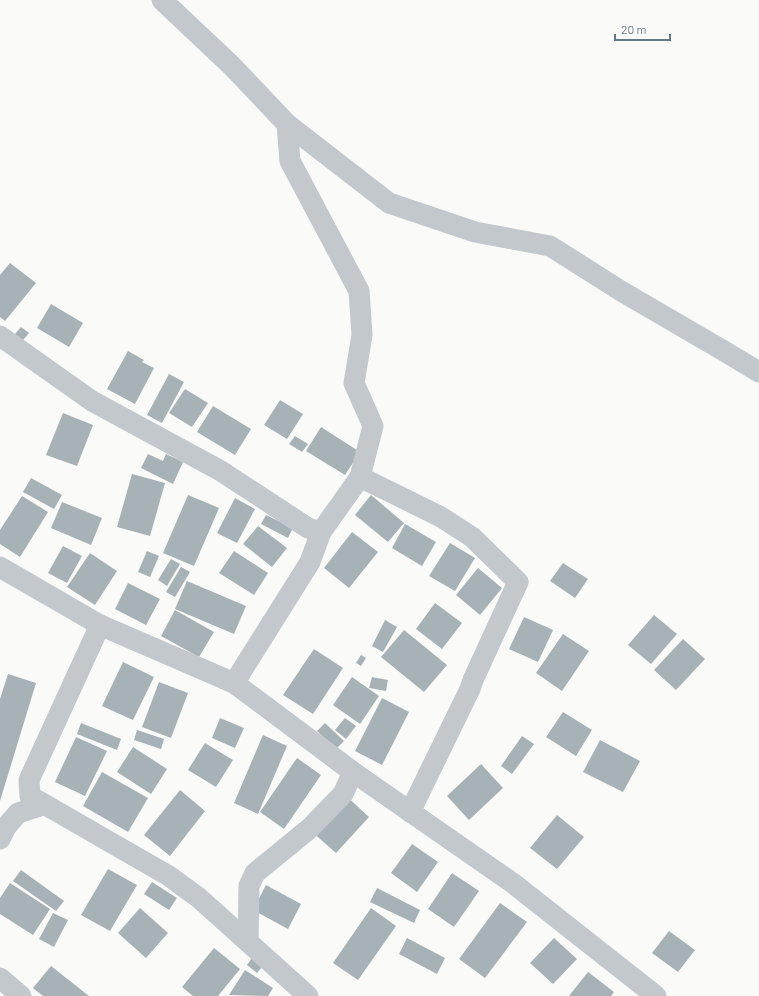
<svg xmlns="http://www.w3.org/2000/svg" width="759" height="996" viewBox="0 0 759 996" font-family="Barlow,sans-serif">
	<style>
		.building { fill: #a7b2b7 }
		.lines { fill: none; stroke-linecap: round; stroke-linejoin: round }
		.minor { stroke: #c3c8cc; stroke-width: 21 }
	</style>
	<rect width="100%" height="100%" fill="#fafaf8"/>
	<g class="building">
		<path d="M10,263l26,20 -31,38 -5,-4v-42z"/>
		<path d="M51,304l32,19 -14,24 -32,-19z"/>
		<path d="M21,327l8,6 -6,7 -8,-6z"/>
		<path d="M128,351l16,9 -2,2 12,6 -19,36 -28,-15z"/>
		<path d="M169,374l15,8 -22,41 -15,-8z"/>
		<path d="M185,389l23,14 -16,24 -23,-14z"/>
		<path d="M280,400l23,14 -16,25 -23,-14z"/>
		<path d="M213,406l38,23 -16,26 -38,-23z"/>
		<path d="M63,413l30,12 -16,41 -31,-11z"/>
		<path d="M321,427l39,25 -15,23 -39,-24z"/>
		<path d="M295,436l13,8 -6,8 -13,-8z"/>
		<path d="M148,454l15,7 3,-7 17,8 -10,22 -32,-16z"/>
		<path d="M132,474l33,9 -15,53 -33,-9z"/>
		<path d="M31,478l31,17 -8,14 -31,-17z"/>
		<path d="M188,495l31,13 -25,58 -31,-13z"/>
		<path d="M371,495l33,28 -16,19 -33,-27z"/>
		<path d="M22,496l26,16 -28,45 -20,-13v-14z"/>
		<path d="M235,498l20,11 -18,34 -20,-10z"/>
		<path d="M62,502l40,16 -11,27 -40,-17z"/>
		<path d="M266,515l27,13 -5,10 -27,-14z"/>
		<path d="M405,524l31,18 -14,24 -30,-18z"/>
		<path d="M258,526l29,22 -15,19 -29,-23z"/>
		<path d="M352,532l26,20 -29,36 -25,-20z"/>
		<path d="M450,543l25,15 -20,33 -26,-15z"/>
		<path d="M63,546l19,10 -15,27 -19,-10z"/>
		<path d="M147,551l12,5 -9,21 -12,-5z"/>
		<path d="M234,551l34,22 -14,22 -35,-22z"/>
		<path d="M90,553l27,18 -22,34 -28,-18z"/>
		<path d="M171,559l9,5 -13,22 -9,-6z"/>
		<path d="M563,563l25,16 -13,19 -25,-17z"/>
		<path d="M181,567l9,5 -15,25 -9,-5z"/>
		<path d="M478,568l24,20 -22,27 -24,-20z"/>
		<path d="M187,581l59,25 -12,28 -59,-25z"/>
		<path d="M128,583l32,16 -14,26 -31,-16z"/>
		<path d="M435,603l27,20 -20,26 -26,-20z"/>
		<path d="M175,610l39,22 -15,25 -38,-21z"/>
		<path d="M654,615l23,19 -26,30 -23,-19z"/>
		<path d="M524,617l29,13 -15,32 -29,-13z"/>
		<path d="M385,620l12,7 -14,25 -11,-6z"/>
		<path d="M404,630l43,35 -23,27 -43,-35z"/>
		<path d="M563,634l26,17 -27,40 -26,-18z"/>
		<path d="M683,639l22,20 -29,31 -22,-20z"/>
		<path d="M314,649l29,19 -30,46 -30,-19z"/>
		<path d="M361,655l5,3 -5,8 -5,-3z"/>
		<path d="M123,662l31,15 -21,43 -31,-14z"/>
		<path d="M8,674l28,9 -36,118v-102z"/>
		<path d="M352,677l27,19 -19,28 -27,-19z"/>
		<path d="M372,677l16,3 -2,11 -17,-3z"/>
		<path d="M159,682l29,11 -17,45 -29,-11z"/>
		<path d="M382,698l27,14 -27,53 -27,-14z"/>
		<path d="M563,712l29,18 -16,26 -30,-19z"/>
		<path d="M220,718l24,10 -9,20 -23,-10z"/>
		<path d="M345,718l11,8 -10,13 -11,-9z"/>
		<path d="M81,723l40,16 -4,11 -40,-16z"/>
		<path d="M325,723l19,18 -8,8 -19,-18z"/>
		<path d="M137,730l27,9 -3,10 -27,-9z"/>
		<path d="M263,735l24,11 -29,68 -24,-11z"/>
		<path d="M522,736l12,8 -22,30 -11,-8z"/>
		<path d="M76,737l31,14 -22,45 -30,-14z"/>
		<path d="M600,740l40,21 -17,31 -40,-20z"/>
		<path d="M205,743l28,17 -17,27 -28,-17z"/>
		<path d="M133,747l34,22 -16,25 -34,-22z"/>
		<path d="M297,758l24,17 -37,54 -24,-17z"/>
		<path d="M481,764l22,24 -34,32 -22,-24z"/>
		<path d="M102,772l46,26 -20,34 -45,-26z"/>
		<path d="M180,790l25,21 -35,45 -26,-21z"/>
		<path d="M345,795l24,22 -33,36 -25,-22z"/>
		<path d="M557,815l27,22 -27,32 -27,-21z"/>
		<path d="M412,844l26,18 -21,30 -26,-19z"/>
		<path d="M108,869l29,16 -27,46 -29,-16z"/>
		<path d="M21,870l43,31 -8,10 -43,-30z"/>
		<path d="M452,873l27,18 -25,36 -26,-18z"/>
		<path d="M152,882l25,16 -8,12 -25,-16z"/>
		<path d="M10,883l40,26 -17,26 -33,-21v-16z"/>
		<path d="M266,885l35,19 -13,25 -35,-19z"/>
		<path d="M377,888l43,22 -6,13 -44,-21z"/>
		<path d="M500,903l27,19 -42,56 -26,-19z"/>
		<path d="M140,908l28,25 -22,25 -28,-25z"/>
		<path d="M371,908l25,18 -38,54 -25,-17z"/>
		<path d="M53,913l15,7 -14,27 -15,-8z"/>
		<path d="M669,931l26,19 -17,22 -26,-19z"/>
		<path d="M407,938l38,20 -8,16 -38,-20z"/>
		<path d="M554,938l23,21 -24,25 -23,-21z"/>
		<path d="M214,948l26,21 -22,27h-25l-11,-9z"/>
		<path d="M252,958l10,9 -5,6 -10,-8z"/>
		<path d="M51,966l38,30h-46l-10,-8z"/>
		<path d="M245,970l28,18 -5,8 -39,-1z"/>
		<path d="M588,972l26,20 -3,4h-42z"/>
	</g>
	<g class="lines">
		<g class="minor">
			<path d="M162,0l70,66 55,58 102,79 86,29 75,14 71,45 103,60 35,21"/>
			<path d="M287,124l3,37 69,130 3,44 -8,48 19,43 -13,51"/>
			<path d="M0,336l92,65 129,70 87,57 13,4"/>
			<path d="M0,567l100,58 134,58 119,89 161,112 142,112"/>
			<path d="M100,625l-71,155 1,16 139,80 30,22 109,98"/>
			<path d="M234,683l76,-121 11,-30 39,-55 81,40 31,20 46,45 -45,98 -3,9 -60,123"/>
			<path d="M0,839l6,-12 12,-14 25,-8"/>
			<path d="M248,942l1,-56 6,-13 54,-44 34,-35 10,-22"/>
			<path d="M0,978l21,18"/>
		</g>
	</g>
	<path d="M615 34v6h55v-6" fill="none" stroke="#647883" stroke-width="2"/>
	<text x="621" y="34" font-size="12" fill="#647883" stroke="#ffffff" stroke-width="3" paint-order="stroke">20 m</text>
</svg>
